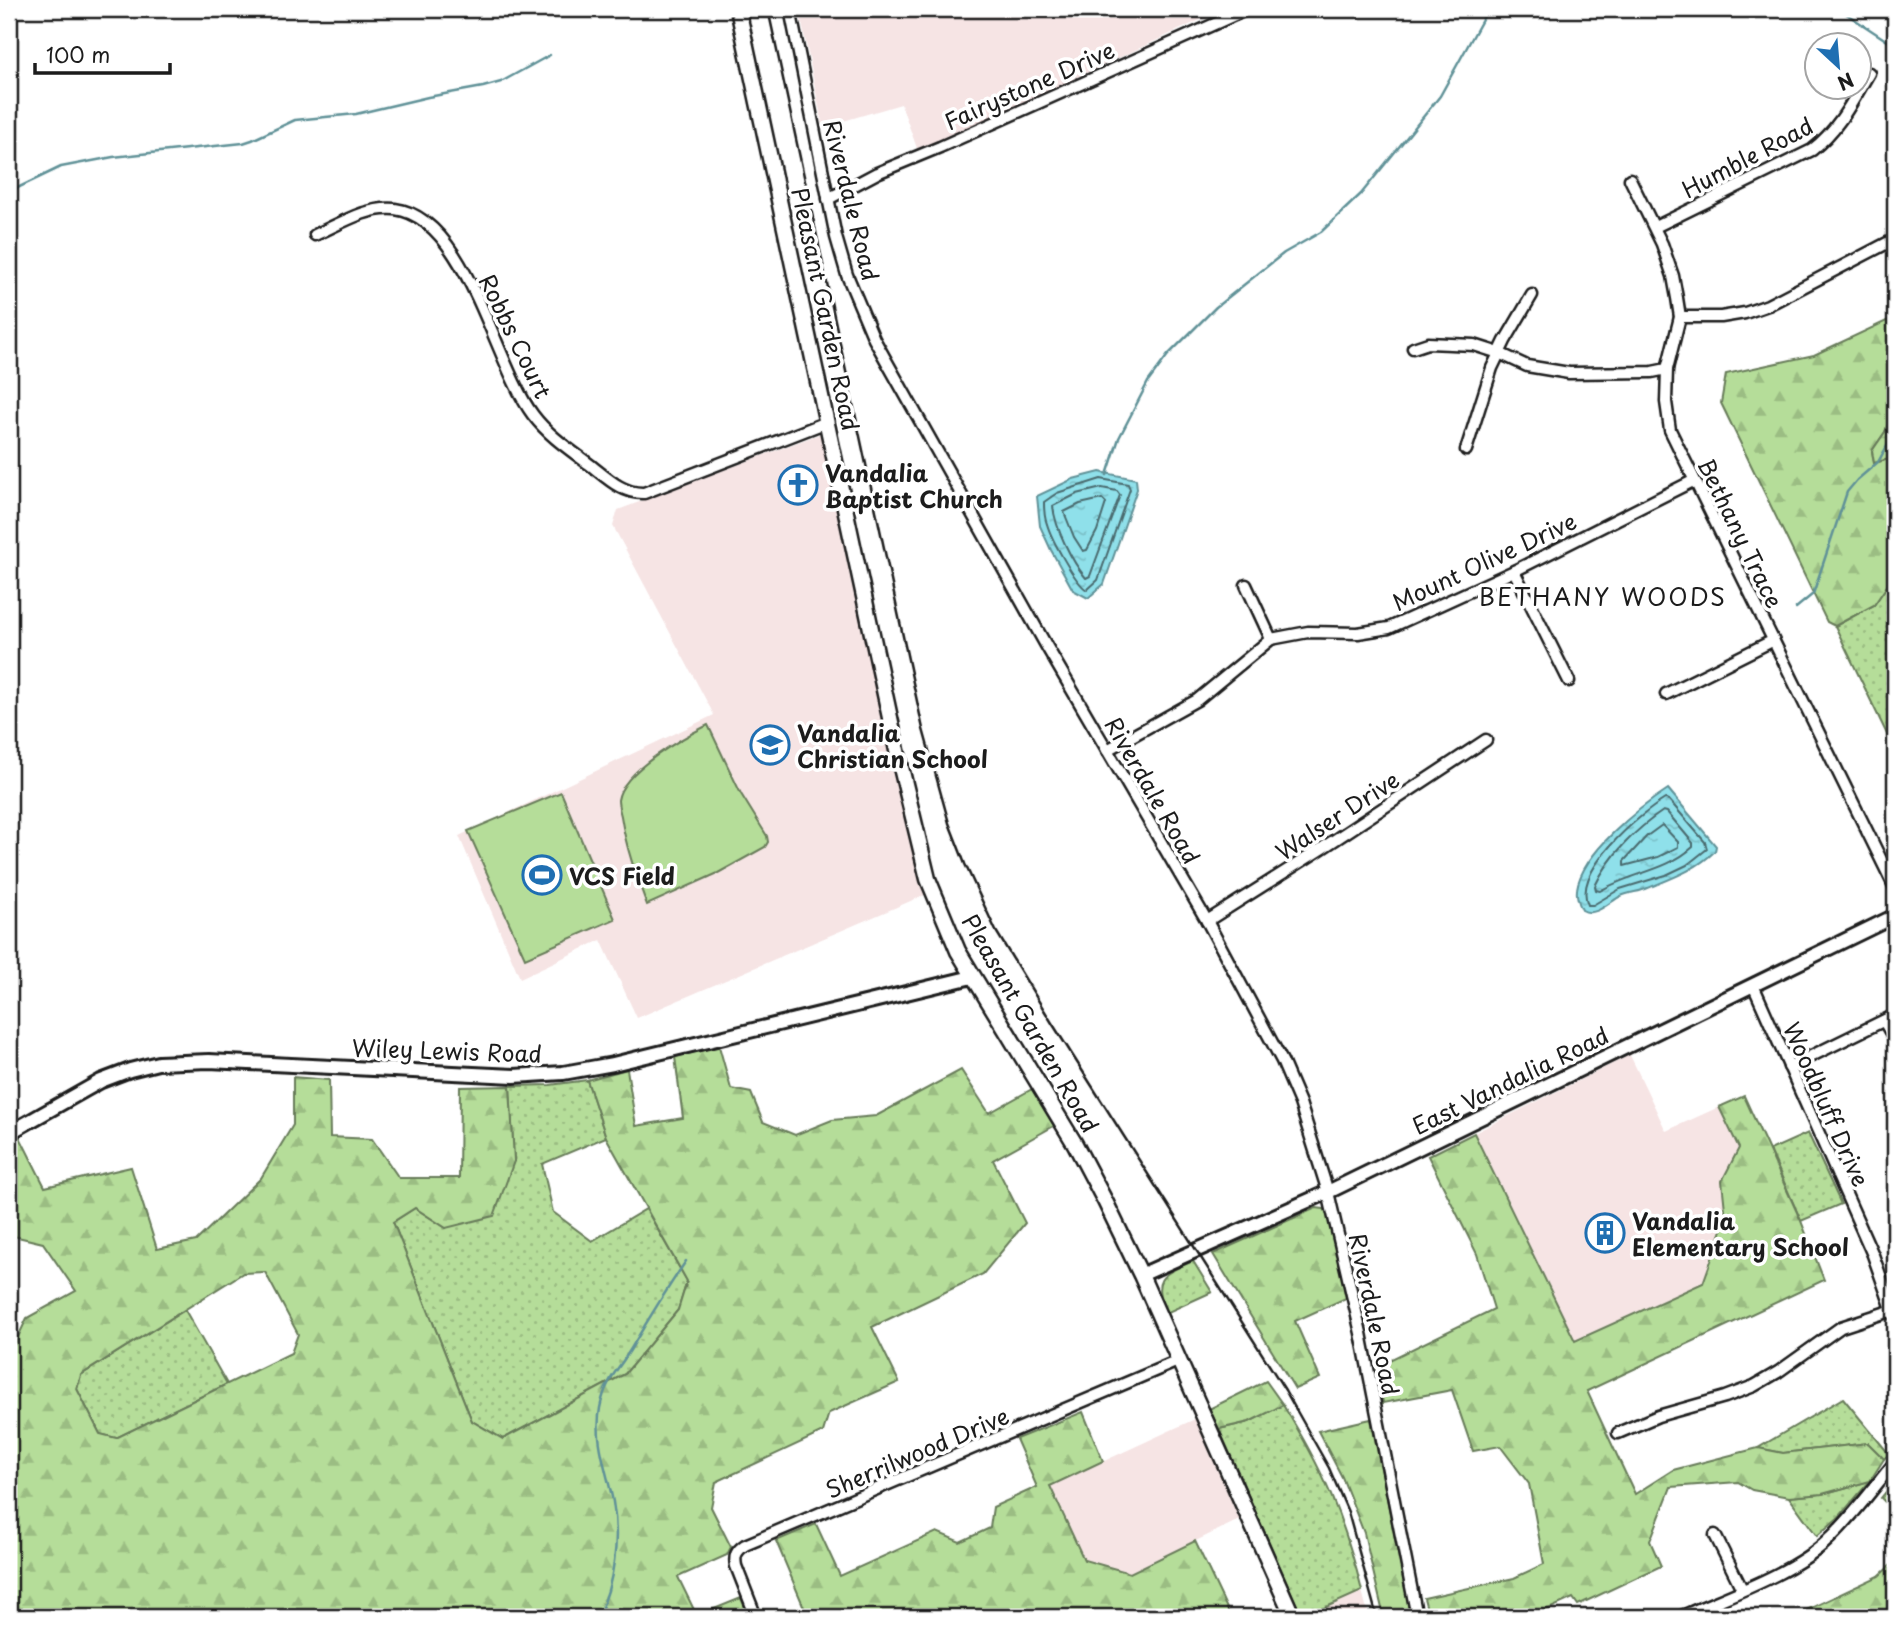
<svg xmlns="http://www.w3.org/2000/svg" width="1904" height="1626" viewBox="0 0 1904 1626" font-family="'Playpen Sans',sans-serif">
	<style>
		.built { fill: #f6e4e4 }
		.grass { fill: url(#grass-dots); stroke: #687c5a; stroke-width: 2 }
		.forest { fill: url(#forest-firs); stroke: #687c5a; stroke-width: 2; fill-rule: evenodd }
		.wetland { fill: url(#wetland-marsh); stroke: #687c5a; stroke-width: 2 }
		.garden { fill: #b5dd99; stroke: #687c5a; stroke-width: 2 }
		.water { fill: url(#water-ripples); stroke: #619298; stroke-width: 2 }
		.lines { fill: none; stroke-linecap: round; stroke-linejoin: round }
		.shore { stroke: #4a6a6e; stroke-width: 2 }
		.stream { stroke: #619298; stroke-width: 2.5 }
		.minor-casing { stroke: #1c1c1c; stroke-width: 15 }
		.tertiary-casing { stroke: #1c1c1c; stroke-width: 18 }
		.secondary-casing { stroke: #1c1c1c; stroke-width: 19 }
		.minor { stroke: #fff; stroke-width: 10 }
		.tertiary { stroke: #fff; stroke-width: 12 }
		.secondary { stroke: #fff; stroke-width: 14 }
		.rail { stroke: #1c1c1c; stroke-width: 2.5 }
		.labels { text-anchor: middle; dominant-baseline: central; stroke-width: 7; stroke-linejoin: round; paint-order: stroke }
		.street-label { font-size: 23px; fill: #1c1c1c; stroke: #fff }
		.poi-label { font-size: 23px; font-weight: bold; fill: #1c1c1c; stroke: #fff; text-anchor: start }
		.neighbourhood-label { font-size: 24px; letter-spacing: 2px; fill: #1c1c1c; stroke: #fff }
	</style>
	<defs>
		<pattern id="grass-dots" width="8" height="8" patternUnits="userSpaceOnUse" patternTransform="scale(1.75)"><rect width="8" height="8" fill="#b5dd99"/><path d="M2 2h.1M6 6h.1" fill="none" stroke="#9bbd83" stroke-width="1.8" stroke-linecap="round"/></pattern>
		<pattern id="forest-firs" width="22" height="20" patternUnits="userSpaceOnUse" patternTransform="scale(1.75)"><rect width="22" height="20" fill="#b5dd99"/><path d="M5 1l3.5 6h-7zM16 11l3.5 6h-7z" fill="#9bbd83"/></pattern>
		<pattern id="wetland-marsh" width="20" height="14" patternUnits="userSpaceOnUse" patternTransform="scale(1.75)"><rect width="20" height="14" fill="#b5dd99"/><path d="M1 5h8M5 5V1M11 12h8M15 12V8" fill="none" stroke="#9bbd83"/></pattern>
		<pattern id="water-ripples" width="26" height="14" patternUnits="userSpaceOnUse" patternTransform="scale(1.75)"><rect width="26" height="14" fill="#8fe0ea"/><path d="M2 4q2-2 4 0t4 0M15 11q2-2 4 0t4 0" fill="none" stroke="#7bc0c8"/></pattern>
	</defs>
	<rect width="100%" height="100%" fill="#fff"/>
	<filter id="ink" filterUnits="userSpaceOnUse"><feTurbulence type="fractalNoise" baseFrequency=".0143" numOctaves="2"/><feDisplacementMap in="SourceGraphic" scale="14" xChannelSelector="R" yChannelSelector="G"/><feConvolveMatrix kernelMatrix="1 2 1 2 8 2 1 2 1" color-interpolation-filters="sRGB"/></filter>
	<g filter="url(#ink)">
		<g class="built">
			<path d="M799,9h425l-306,142 -17,-47 -78,23z"/>
			<path d="M825,432l71,343 31,119 -290,124 -36,-78 -81,38 -61,-142 255,-121 -101,-189 5,-16z"/>
			<path d="M1630,1055l36,76 53,-24 20,41 -17,33 4,38 -23,64 -128,58 -101,-208z"/>
			<path d="M1195,1419l46,100 -111,54 -46,-13 -34,-74z"/>
			<path d="M1362,1591l7,26h-65z"/>
		</g>
		<g class="grass">
			<path d="M1895,574v177l-60,-125 39,-21z"/>
			<path d="M587,1080l19,57 -64,27 11,48 39,29 54,-32 41,72 -9,29 -53,64 -122,65 -31,-18 -79,-199 22,-14 31,20 68,-67 -4,-75 40,-1z"/>
			<path d="M1808,1133l33,71 -40,17 -31,-71z"/>
			<path d="M1193,1261l19,31 -46,21c-15,-35 -5,-38 27,-52z"/>
			<path d="M185,1310l42,74 -111,54 -16,-4 -23,-45 4,-14z"/>
			<path d="M1843,1398l46,56 -5,5 -16,-16 -85,10 -25,-5z"/>
			<path d="M1283,1405c40,64 61,113 79,186l-58,26h-2l-83,-188 30,-7z"/>
			<path d="M1870,1481l-31,36 -22,19 -28,-39 33,-3z"/>
		</g>
		<g class="forest">
			<path d="M1895,317v92l-10,23 -13,19 2,12 15,-4 6,-5v120l-21,31 -39,21 -8,-4 -106,-219 5,-29 88,-19z"/>
			<path d="M719,1046l12,43 20,4 12,29 32,13 37,-15 44,-4 85,-46 28,43 43,-24 22,37 -61,34 32,63 -42,51 -111,53 27,55 -70,31 -6,19 -107,50 -5,25 20,40 -4,8 -49,22 19,39 44,-18 8,19h-740v-261l18,-38 49,-27 -33,-48 -34,-8v-92l11,-6 25,50 86,-20 26,82 39,-8 65,-63 32,-53v-48l36,3 1,57 42,2 27,39h60l1,-91 50,-1 4,75 -20,55 -48,12 -31,-20 -22,14 79,199 31,18 122,-65 53,-64 9,-29 -81,-144 -19,-57 40,-11 9,57 47,-8 -8,-61zM265,1272l33,62 -7,19 -175,85 -16,-4 -23,-45 4,-14 162,-102z"/>
			<path d="M1744,1096l57,125 23,59 -237,111 48,103 38,-24 85,-22 25,5 85,-10 16,16 -14,22 -48,13 -33,3 -37,-7 -14,-8 -67,5 -21,54 11,25 -83,39 -5,-7 -42,19h-46l-2,-3 -7,3h-47l-5,-19 90,-20 30,-14 -15,-80 -29,-38 -27,5 -21,-61 -69,13 -6,-37 117,-57 -17,-55 -49,-98 46,-23 101,208 128,-58 23,-64 -4,-38 17,-33 -20,-41z"/>
			<path d="M1316,1208l8,1 6,7 16,82 -51,23 25,57 -25,11 -82,-135z"/>
			<path d="M1266,1381l17,24 -34,17 -30,7 -10,-20z"/>
			<path d="M1083,1412l20,49 -53,25 34,74 46,13 65,-32 36,76h-423l-32,-76 40,-17 24,52 97,-44 23,10 30,-14 3,-21 44,-20 -21,-48z"/>
			<path d="M1371,1419l40,198h-27l-20,-84 -22,-56 -24,-46z"/>
			<path d="M1895,1481v31l-14,-14z"/>
			<path d="M1895,1561v56h-103l87,-41z"/>
		</g>
		<path class="wetland" d="M1895,409v45l-6,5 -15,4 -2,-12 13,-19z"/>
		<g class="garden">
			<path d="M708,725l33,69 26,42 1,6 -3,5 -47,26 -71,32c-11,-30 -21,-57 -26,-89 -1,-4 -3,-11 -3,-16 4,-29 66,-63 90,-75z"/>
			<path d="M561,792l54,127 -90,39 -57,-127z"/>
		</g>
		<g class="water">
			<path d="M1100,472l36,7 1,10 -33,95 -16,14 -15,-8 -22,-40 -11,-24 -3,-30 36,-17z"/>
			<path d="M1668,789l48,57 -1,5c-19,19 -43,27 -67,37 -8,4 -18,4 -27,8 -12,6 -26,22 -39,14 -3,-6 -6,-15 -5,-21 5,-36 63,-82 91,-100z"/>
		</g>
		<g class="lines">
			<g class="shore">
				<path d="M1101,479l27,5 2,5 -32,91 -11,10c-12,-7 -36,-52 -40,-66 -3,-7 -3,-15 -3,-22l13,-9z"/>
				<path d="M1102,488l15,3 3,4 -30,81 -4,2c-14,-16 -31,-50 -33,-72l24,-12z"/>
				<path d="M1102,499l4,4 -9,28 -10,19 -4,1 -9,-14 -10,-25 16,-8z"/>
				<path d="M1665,799l4,1 36,42 2,7 -20,16 -21,10 -46,14 -27,16h-5c-16,-34 51,-90 77,-106z"/>
				<path d="M1663,811l4,1 26,31v4c-26,24 -63,26 -93,44l-4,-1 -1,-4c14,-30 41,-57 68,-75z"/>
				<path d="M1662,825l16,17v5l-20,10 -34,9v-5l23,-25z"/>
			</g>
			<g class="stream">
				<path d="M1839,9l56,37"/>
				<path d="M9,192l52,-25 52,-10 130,-14 9,-3 43,-20 61,-6 72,-17 55,-10 18,-5 49,-27"/>
				<path d="M1107,475l12,-37 29,-56 20,-27 48,-48 68,-54 37,-21 40,-38 79,-98 48,-87"/>
				<path d="M1796,608l17,-14 34,-102 10,-12 21,-18 17,-30"/>
				<path d="M598,1617c16,-34 22,-77 15,-115 -6,-32 -19,-61 -13,-94 6,-30 18,-37 32,-61 17,-29 35,-58 54,-86"/>
			</g>
			<g class="minor-casing">
				<g id="minor">
					<path d="M790,9l46,228 11,38 27,64 173,308 160,274 75,140 18,42 28,89 33,141 56,284"/>
					<path d="M1630,179l32,65 11,32 4,22 3,19 -13,52 -1,33 4,28 225,458"/>
					<path d="M828,199l49,-26 63,-26 308,-138"/>
					<path d="M1655,227l157,-77c27,-21 40,-48 57,-77"/>
					<path d="M315,235c25,-11 52,-29 80,-26 72,9 99,154 138,206 15,20 36,34 56,49 16,12 33,30 55,29l183,-71"/>
					<path d="M1680,317h41l24,-4 23,-8 127,-66"/>
					<path d="M1413,348l15,-5 46,2 25,8 28,13 42,7 83,-1 15,-3"/>
					<path d="M1466,450l26,-82 13,-27 27,-46"/>
					<path d="M1514,571l55,110"/>
					<path d="M1246,585l25,54"/>
					<path d="M1666,694l106,-53"/>
					<path d="M1107,750l90,-50 74,-61 37,-7 50,1 31,-5 125,-57 179,-90"/>
					<path d="M1207,921l114,-72 165,-109"/>
					<path d="M1753,985l120,270 22,62"/>
					<path d="M1884,1021l11,19"/>
					<path d="M1789,1067l106,-52"/>
					<path d="M1618,1433l40,-17 67,-19 29,-11 24,-14 63,-45 52,-17"/>
					<path d="M1715,1535l27,54"/>
					<path d="M756,1617l-20,-51c-2,-10 0,-15 9,-21l433,-184"/>
					<path d="M1680,1617c44,-20 113,-43 148,-77 25,-23 45,-52 67,-78"/>
				</g>
			</g>
			<g class="tertiary-casing">
				<g id="tertiary">
					<path d="M9,1133l92,-52 29,-11 28,-7 51,-2 305,15 49,-3 50,-9 359,-87"/>
					<path d="M1141,1275l187,-83 567,-276"/>
				</g>
			</g>
			<g class="secondary-casing">
				<path id="secondary" d="M738,9l160,746 30,124 30,72 117,193 30,57 36,74 152,342"/>
			</g>
			<use href="#minor" class="minor"/>
			<use href="#tertiary" class="tertiary"/>
			<use href="#secondary" class="secondary"/>
			<path class="rail" d="M768,9l155,720 26,94 16,41 31,67 56,92 233,367 44,78 19,44 29,105"/>
		</g>
	</g>
	<defs>
		<g id="church-ring" transform="scale(2.0125)"><circle r="9.5" fill="#fff" stroke="#1f6fb2" stroke-width="1.5"/><path d="M-1.2-6h2.4v3.5h3.3v2.4h-3.3V6h-2.4V-.1h-3.3v-2.4h3.3Z" fill="#1f6fb2"/></g>
		<g id="school-ring" transform="scale(2.0125)"><circle r="9.5" fill="#fff" stroke="#1f6fb2" stroke-width="1.5"/><path d="M0-5L7-2L0 1L-7-2ZM-4 1L0 2.5L4 1V4Q0 6-4 4Z" fill="#1f6fb2"/></g>
		<g id="stadium-ring" transform="scale(2.0125)"><circle r="9.5" fill="#fff" stroke="#1f6fb2" stroke-width="1.5"/><path d="M0-5a6.5 5 0 1 0 0 10a6.5 5 0 1 0 0-10ZM-3.5-1.8h7v3.6h-7Z" fill="#1f6fb2"/></g>
		<g id="building-ring" transform="scale(2.0125)"><circle r="9.5" fill="#fff" stroke="#1f6fb2" stroke-width="1.5"/><path d="M-4-6H4V6H1V3H-1V6H-4ZM-2.5-4.3h1.7v1.8h-1.7ZM.8-4.3h1.7v1.8H.8ZM-2.5-1h1.7V.8h-1.7ZM.8-1h1.7V.8H.8Z" fill="#1f6fb2"/></g>
	</defs>
	<g fill-rule="evenodd">
		<use href="#church-ring" x="798" y="485"/>
		<use href="#school-ring" x="770" y="745"/>
		<use href="#stadium-ring" x="542" y="875"/>
		<use href="#building-ring" x="1605" y="1233"/>
	</g>
	<g class="labels">
		<g class="street-label">
			<text transform="translate(1029 85) rotate(-24)">Fairystone Drive</text>
			<text transform="translate(1747 157) rotate(-28)">Humble Road</text>
			<text transform="translate(852 200) rotate(76)">Riverdale Road</text>
			<text transform="translate(826 309) rotate(78)">Pleasant Garden Road</text>
			<text transform="translate(516 336) rotate(64)">Robbs Court</text>
			<text transform="translate(1741 533) rotate(64)">Bethany Trace</text>
			<text transform="translate(1484 561) rotate(-25)">Mount Olive Drive</text>
			<text transform="translate(1153 790) rotate(60)">Riverdale Road</text>
			<text transform="translate(1337 815) rotate(-33)">Walser Drive</text>
			<text transform="translate(1031 1023) rotate(60)">Pleasant Garden Road</text>
			<text transform="translate(447 1050) rotate(2)">Wiley Lewis Road</text>
			<text transform="translate(1510 1080) rotate(-26)">East Vandalia Road</text>
			<text transform="translate(1827 1104) rotate(66)">Woodbluff Drive</text>
			<text transform="translate(1375 1314) rotate(78)">Riverdale Road</text>
			<text transform="translate(917 1452) rotate(-23)">Sherrilwood Drive</text>
		</g>
		<g class="poi-label">
			<text x="825" y="472">Vandalia<tspan x="825" dy="26">Baptist Church</tspan></text>
			<text x="797" y="732">Vandalia<tspan x="797" dy="26">Christian School</tspan></text>
			<text x="569" y="875">VCS Field</text>
			<text x="1632" y="1220">Vandalia<tspan x="1632" dy="26">Elementary School</tspan></text>
		</g>
		<g class="neighbourhood-label">
			<text x="1603" y="596">BETHANY WOODS</text>
		</g>
	</g>
	<rect width="1904" height="1626" fill="none" stroke="#fff" stroke-width="35"/>
	<rect x="18" y="18" width="1869" height="1591" fill="none" stroke="#1c1c1c" stroke-width="2.5" filter="url(#ink)"/>
	<g transform="translate(1838 66) rotate(154)"><circle r="33" fill="#ffffff" stroke="#a4a4a4" stroke-width="2"/>
	<path d="M0-5L12 26L0 18L-12 26Z" fill="#1f6fb2"/>
	<text y="-10" font-size="19" font-weight="bold" text-anchor="middle" fill="#1c1c1c">N</text>
	</g>
	<path d="M35 63v10h135v-10" fill="none" stroke="#1c1c1c" stroke-width="3.5"/>
	<text x="46" y="63" font-size="21" fill="#1c1c1c" stroke="#ffffff" stroke-width="5" paint-order="stroke">100 m</text>
</svg>
